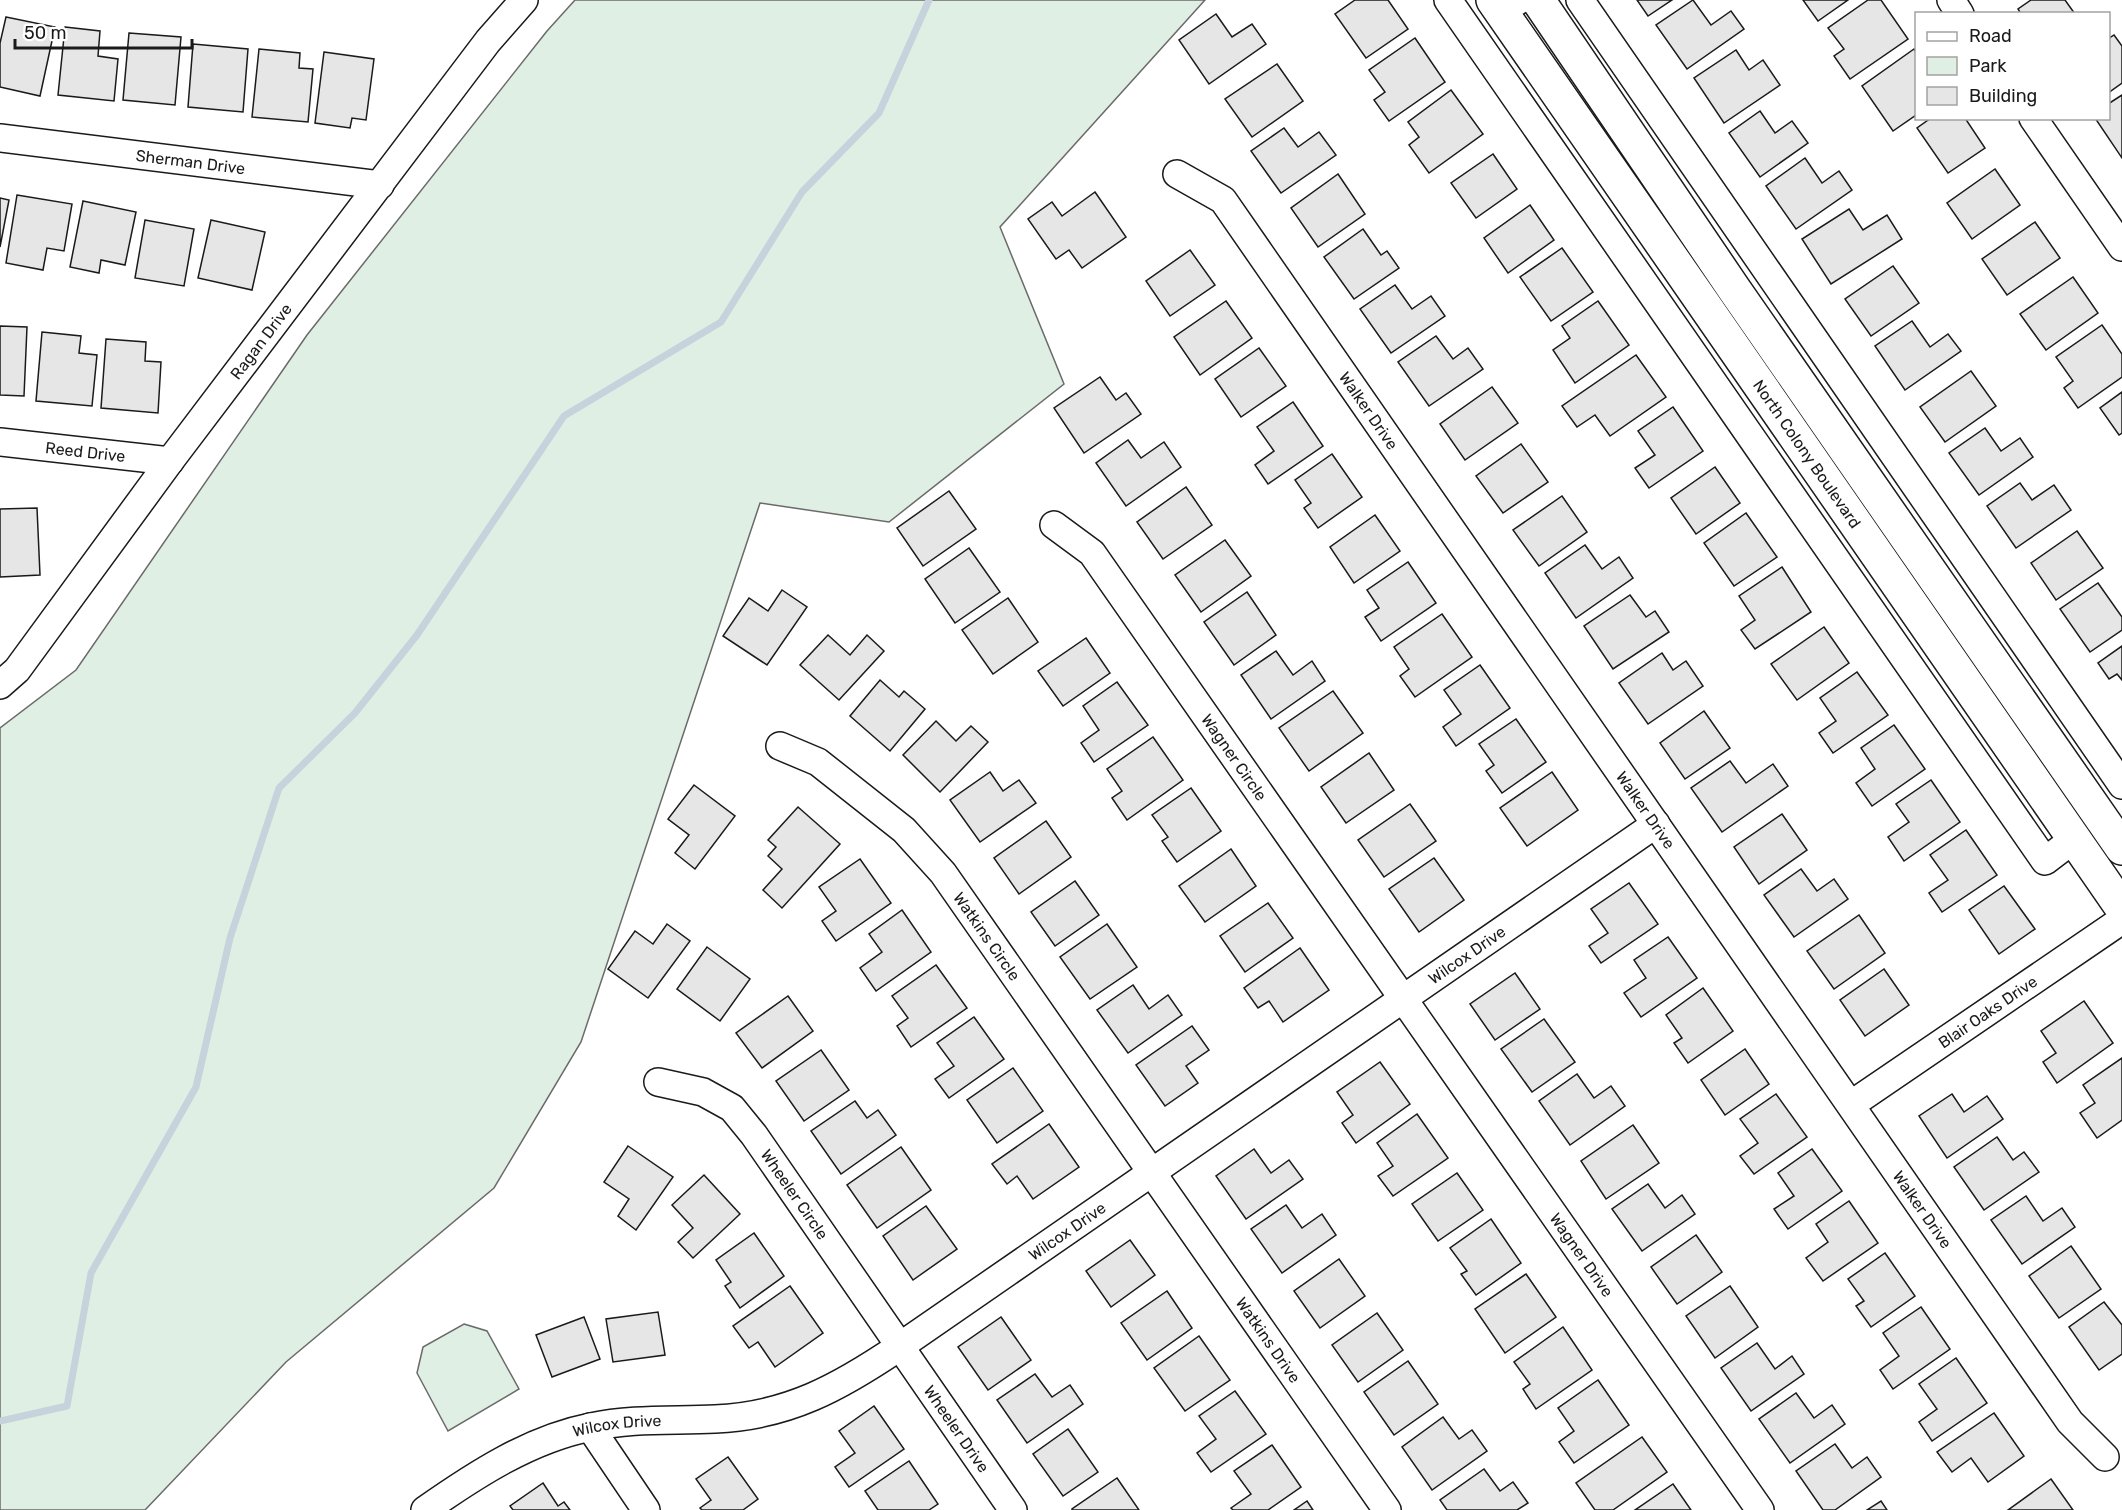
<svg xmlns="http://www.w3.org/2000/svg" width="2122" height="1510" viewBox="0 0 2122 1510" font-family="Rubik,sans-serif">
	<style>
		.green { fill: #e0efe3; stroke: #6a6a6a; stroke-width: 1.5 }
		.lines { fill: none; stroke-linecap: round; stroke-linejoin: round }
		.stream { stroke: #c6d2dc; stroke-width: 7 }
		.building { fill: #e6e6e6; stroke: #1a1a1a; stroke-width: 1.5 }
		.minor-casing { stroke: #1a1a1a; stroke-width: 30 }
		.major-casing { stroke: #1a1a1a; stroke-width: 36 }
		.minor { stroke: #fff; stroke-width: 27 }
		.major { stroke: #fff; stroke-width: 33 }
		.labels { text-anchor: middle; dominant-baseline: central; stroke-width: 4.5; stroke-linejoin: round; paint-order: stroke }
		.street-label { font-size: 16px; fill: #1a1a1a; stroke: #fff }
	</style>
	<rect width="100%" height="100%" fill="#fff"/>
	<g class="green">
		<path d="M575,0h630l-205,227 64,157 -175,138 -129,-19 -179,539 -87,146 -208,174 -141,148h-145v-782l76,-58 231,-335 240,-304z"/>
		<path d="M464,1324l23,7 32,58 -71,42 -31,-58 6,-26z"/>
	</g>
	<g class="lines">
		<path class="stream" d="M0,1421l67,-15 24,-133 105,-186 34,-149 49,-150 76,-75 62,-78 147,-219 157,-94 81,-130 77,-79 50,-113"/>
	</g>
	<g class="building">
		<path d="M1355,0h33l20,29 -42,29 -31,-44z"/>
		<path d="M1637,0h35l-24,16z"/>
		<path d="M1693,0l18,25 20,-14 13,18 -57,40 -31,-44z"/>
		<path d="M1803,0h45l-30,21z"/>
		<path d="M1868,0h13l27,39 -58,40 -16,-23 10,-7 -16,-21z"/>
		<path d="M2031,0h34l10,14h-54l-3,-5z"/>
		<path d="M1216,14l16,23 20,-13 14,20 -57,40 -30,-44z"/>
		<path d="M6,17l49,10 -15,69 -40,-9v-44z"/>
		<path d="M65,27l35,4 -2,25 20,3 -4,42 -56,-6z"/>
		<path d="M129,33l52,4 -6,68 -52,-5z"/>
		<path d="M2114,35l8,11v37l-14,10v-54z"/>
		<path d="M1415,38l30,44 -56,39 -15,-21 11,-8 -16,-22z"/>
		<path d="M193,44l55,5 -5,63 -55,-5z"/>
		<path d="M259,49l41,4 -1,15 14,1 -5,53 -56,-5z"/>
		<path d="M1914,49l2,3v63l-23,16 -31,-45z"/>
		<path d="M1736,50l13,20 14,-10 17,25 -56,38 -30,-45z"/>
		<path d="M324,52l50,7 -8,61 -14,-2 -2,10 -35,-5z"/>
		<path d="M1277,64l26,37 -51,36 -27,-38z"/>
		<path d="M1451,90l32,44 -54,39 -20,-28 10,-8 -11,-15z"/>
		<path d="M2122,95v63l-27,-40h13v-14z"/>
		<path d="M1760,111l15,22 17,-12 16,22 -48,34 -31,-44z"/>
		<path d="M1931,118h34l20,30 -37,25 -31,-45z"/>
		<path d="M1284,128l14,19 21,-15 17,23 -55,38 -30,-42z"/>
		<path d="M1493,154l24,35 -41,29 -25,-35z"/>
		<path d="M1805,158l17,25 17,-12 13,19 -56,39 -30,-43z"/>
		<path d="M1995,169l25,36 -48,34 -25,-36z"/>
		<path d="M1338,174l27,40 -47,33 -27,-39z"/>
		<path d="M1095,192l31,45 -44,31 -13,-18 -13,9 -28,-40 24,-17 10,14z"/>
		<path d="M17,195l55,9 -8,47 -17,-3 -4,22 -37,-7z"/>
		<path d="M0,198l9,2 -9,47z"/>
		<path d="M83,201l53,11 -11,53 -24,-5 -2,13 -29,-6z"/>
		<path d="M1530,205l24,35 -46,33 -24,-35z"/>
		<path d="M1849,209l14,21 24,-15 15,24 -71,45 -29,-45z"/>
		<path d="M145,220l49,9 -10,57 -49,-8z"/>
		<path d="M211,220l54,12 -13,58 -54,-12z"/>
		<path d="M2035,222l25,36 -53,37 -25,-36z"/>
		<path d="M1363,229l18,26 6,-4 12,17 -45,31 -30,-42z"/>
		<path d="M1562,248l31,44 -42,29 -31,-44z"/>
		<path d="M1190,250l25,35 -45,31 -24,-35z"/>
		<path d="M1893,266l26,37 -48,33 -26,-37z"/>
		<path d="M2073,277l25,36 -52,37 -26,-36z"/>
		<path d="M1395,285l17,24 19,-13 14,20 -54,37 -31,-44z"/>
		<path d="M1226,301l26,37 -52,37 -26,-38z"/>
		<path d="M1598,301l31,44 -54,38 -22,-33 17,-12 -8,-12z"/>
		<path d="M1912,321l18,26 18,-13 13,17 -56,39 -30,-44z"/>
		<path d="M2102,325l20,29v23l-44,31 -14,-20 9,-7 -17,-24z"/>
		<path d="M0,326l27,1 -3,69 -24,-1z"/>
		<path d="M42,332l39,4 -2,17 18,2 -5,51 -56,-5z"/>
		<path d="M1436,336l17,23 15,-11 15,21 -54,37 -31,-44z"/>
		<path d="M106,339l40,3 -1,19 16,1 -3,51 -57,-5z"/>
		<path d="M1259,348l27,38 -45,31 -26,-38z"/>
		<path d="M1636,355l30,42 -56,39 -15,-21 -18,12 -15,-21z"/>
		<path d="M1971,371l25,35 -51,36 -25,-35z"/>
		<path d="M1100,377l16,23 10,-7 15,21 -57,39 -30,-45z"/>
		<path d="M1492,387l26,36 -53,37 -25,-36z"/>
		<path d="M2122,392v41l-3,2 -19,-27z"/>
		<path d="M1293,402l30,44 -55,38 -13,-19 19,-14 -17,-24z"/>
		<path d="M1673,407l30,44 -54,37 -14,-20 20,-13 -17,-24z"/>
		<path d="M1985,428l16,23 19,-13 13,19 -54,38 -30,-42z"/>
		<path d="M1128,440l13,18 23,-16 17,25 -55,39 -30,-43z"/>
		<path d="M1521,444l27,38 -45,31 -27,-37z"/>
		<path d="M1332,454l30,43 -44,31 -14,-20 7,-5 -16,-23z"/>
		<path d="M1715,467l25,36 -44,31 -25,-36z"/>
		<path d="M2020,483l12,17 22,-15 17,25 -55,38 -29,-42z"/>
		<path d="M1186,487l26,38 -49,34 -26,-37z"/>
		<path d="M949,491l27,38 -53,37 -26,-38z"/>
		<path d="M1562,496l25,36 -48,34 -26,-36z"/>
		<path d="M37,508l3,67 -40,2v-68z"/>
		<path d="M1746,513l31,44 -43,29 -30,-43z"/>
		<path d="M1375,515l25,36 -46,32 -24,-36z"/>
		<path d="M2077,531l26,37 -47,32 -25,-37z"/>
		<path d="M1225,540l26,36 -50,36 -26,-37z"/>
		<path d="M1585,545l17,24 17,-12 14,21 -57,40 -31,-45z"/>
		<path d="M969,548l31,44 -45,31 -30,-44z"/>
		<path d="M1408,562l28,41 -55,38 -16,-24 14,-9 -12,-18z"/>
		<path d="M1782,567l29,45 -56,37 -14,-19 14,-10 -16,-24z"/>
		<path d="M2098,583l24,34v13l-32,22 -30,-43z"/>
		<path d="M782,590l25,17 -40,58 -44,-29 26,-38 19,13z"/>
		<path d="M1247,592l29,43 -42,30 -30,-43z"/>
		<path d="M1630,595l16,22 9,-6 14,21 -56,37 -29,-43z"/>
		<path d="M1008,598l30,44 -45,32 -31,-44z"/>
		<path d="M1442,614l30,43 -57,40 -15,-21 9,-7 -15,-22z"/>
		<path d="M1824,627l25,36 -52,37 -26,-36z"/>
		<path d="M828,635l22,20 17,-20 17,16 -45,49 -39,-35z"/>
		<path d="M1086,638l24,35 -47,33 -25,-35z"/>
		<path d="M2122,646v34l-5,-6 -8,5 -11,-16z"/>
		<path d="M1276,651l17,24 19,-14 13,20 -54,38 -30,-44z"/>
		<path d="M1662,653l11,17 13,-9 17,25 -55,38 -29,-41z"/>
		<path d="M1480,665l30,43 -54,38 -13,-19 18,-13 -17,-24z"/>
		<path d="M1857,672l31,43 -55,38 -14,-20 17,-12 -16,-23z"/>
		<path d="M880,680l19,17 5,-6 21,18 -35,42 -40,-35z"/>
		<path d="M1117,682l31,43 -54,37 -13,-19 18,-13 -16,-24z"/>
		<path d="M1333,691l30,42 -54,38 -30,-43z"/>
		<path d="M1704,711l26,37 -45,31 -25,-36z"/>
		<path d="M1516,719l30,43 -44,31 -16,-22 8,-6 -15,-21z"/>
		<path d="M936,721l20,20 15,-15 17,16 -48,50 -37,-37z"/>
		<path d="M1894,725l31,44 -53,37 -16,-23 19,-14 -14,-21z"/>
		<path d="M1153,737l30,43 -56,40 -15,-22 10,-7 -15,-22z"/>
		<path d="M1369,753l25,37 -48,33 -25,-36z"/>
		<path d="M1730,761l16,22 27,-19 15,22 -66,46 -31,-44z"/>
		<path d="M990,772l13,19 16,-11 17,23 -56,39 -30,-42z"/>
		<path d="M1552,772l26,38 -51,36 -27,-38z"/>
		<path d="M1931,780l29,42 -56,39 -16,-24 21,-15 -13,-18z"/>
		<path d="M694,785l41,31 -40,53 -20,-16 14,-18 -21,-16z"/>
		<path d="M1191,788l30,43 -44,31 -15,-21 6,-4 -16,-22z"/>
		<path d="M1410,804l26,37 -52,36 -26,-37z"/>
		<path d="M798,807l42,37 -58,64 -19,-18 19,-21 -14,-13 8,-9 -8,-7z"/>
		<path d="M1782,814l25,36 -48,34 -25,-37z"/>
		<path d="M1046,821l25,36 -52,37 -25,-36z"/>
		<path d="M1966,830l31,45 -55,37 -13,-19 19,-13 -18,-25z"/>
		<path d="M1231,849l25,37 -51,36 -26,-36z"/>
		<path d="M1434,858l30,42 -45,32 -30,-43z"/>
		<path d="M860,859l31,44 -55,38 -14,-20 14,-10 -17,-24z"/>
		<path d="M1801,869l16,22 17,-12 14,20 -54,38 -30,-42z"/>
		<path d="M1075,881l24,34 -44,31 -24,-34z"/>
		<path d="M1629,883l29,41 -57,39 -12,-17 19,-13 -17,-24z"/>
		<path d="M2004,886l31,43 -36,25 -30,-44z"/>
		<path d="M1268,903l25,35 -48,34 -25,-36z"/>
		<path d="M902,910l29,42 -55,39 -16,-23 22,-16 -13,-18z"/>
		<path d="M1859,915l26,38 -51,36 -27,-38z"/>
		<path d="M667,924l23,17 -42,57 -40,-29 27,-38 18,13z"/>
		<path d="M1107,924l30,43 -47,32 -30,-42z"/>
		<path d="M1668,937l29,41 -56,39 -17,-24 22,-15 -12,-18z"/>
		<path d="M707,947l43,32 -30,42 -43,-32z"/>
		<path d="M1300,948l29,42 -46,32 -14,-21 -11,7 -14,-20z"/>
		<path d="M936,965l31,43 -56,39 -14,-21 11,-8 -16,-22z"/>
		<path d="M1884,969l25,36 -44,31 -25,-36z"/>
		<path d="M1515,973l25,36 -45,31 -25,-36z"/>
		<path d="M1133,985l16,24 19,-14 14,20 -54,38 -31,-43z"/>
		<path d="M1703,988l30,43 -45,32 -14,-20 8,-5 -16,-23z"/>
		<path d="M788,996l25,35 -51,37 -26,-35z"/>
		<path d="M2084,1001l29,42 -56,40 -14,-21 13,-9 -15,-22z"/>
		<path d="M974,1017l30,42 -55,39 -14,-19 19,-13 -17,-23z"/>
		<path d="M1544,1019l31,43 -43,30 -31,-43z"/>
		<path d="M1192,1026l17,24 -23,16 12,17 -33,23 -29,-41z"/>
		<path d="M1745,1049l24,35 -44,31 -24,-35z"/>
		<path d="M821,1050l28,40 -45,31 -28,-40z"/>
		<path d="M2122,1058v62l-25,18 -17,-25 15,-10 -12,-18z"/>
		<path d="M1380,1062l30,42 -54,39 -14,-20 11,-8 -16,-23z"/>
		<path d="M1013,1068l30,43 -46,32 -30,-43z"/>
		<path d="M1577,1074l17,24 17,-12 14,20 -55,39 -31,-44z"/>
		<path d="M1776,1094l31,43 -53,37 -14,-18 18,-13 -18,-24z"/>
		<path d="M1952,1094l12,18 23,-16 16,23 -56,39 -28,-42z"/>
		<path d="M855,1101l12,17 11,-8 18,25 -55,39 -30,-43z"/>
		<path d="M1417,1114l31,44 -55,38 -15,-20 15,-10 -16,-23z"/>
		<path d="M1049,1124l30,43 -46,32 -16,-23 -10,8 -15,-20z"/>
		<path d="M1633,1125l26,38 -53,36 -25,-38z"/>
		<path d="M1997,1137l16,23 11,-8 15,20 -55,38 -30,-43z"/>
		<path d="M628,1146l45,31 -37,53 -18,-14 11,-17 -25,-17z"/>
		<path d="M901,1147l30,43 -54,38 -30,-43z"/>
		<path d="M1254,1149l17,24 18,-13 14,19 -57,40 -30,-43z"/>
		<path d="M1812,1149l30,42 -54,38 -14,-20 20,-13 -16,-23z"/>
		<path d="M1457,1173l26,37 -45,31 -26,-37z"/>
		<path d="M704,1175l36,39 -47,44 -15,-16 15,-14 -21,-23z"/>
		<path d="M1648,1184l17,24 17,-13 13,19 -53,37 -30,-42z"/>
		<path d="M2026,1196l17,25 19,-13 13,19 -53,37 -31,-44z"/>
		<path d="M1849,1201l29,42 -55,38 -17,-23 22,-16 -12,-18z"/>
		<path d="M1286,1205l16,23 20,-14 14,21 -54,38 -31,-44z"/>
		<path d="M926,1206l31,43 -44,31 -30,-44z"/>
		<path d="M1491,1219l30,44 -45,32 -15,-21 6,-3 -17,-23z"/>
		<path d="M754,1233l30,43 -44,32 -15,-22 6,-4 -15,-22z"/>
		<path d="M1696,1235l26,37 -45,32 -26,-37z"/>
		<path d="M1130,1240l25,35 -44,32 -25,-36z"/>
		<path d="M2071,1246l30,43 -42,29 -30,-42z"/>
		<path d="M1885,1253l30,43 -44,31 -15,-21 8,-5 -16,-22z"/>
		<path d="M1339,1259l26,37 -45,32 -26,-37z"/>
		<path d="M1526,1274l30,43 -51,36 -30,-44z"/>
		<path d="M790,1286l33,47 -48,34 -17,-25 -9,6 -16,-22z"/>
		<path d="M1730,1286l28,41 -43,31 -29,-42z"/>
		<path d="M1167,1291l25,37 -45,32 -26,-37z"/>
		<path d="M2104,1302l18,23v29l-23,16 -30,-43z"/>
		<path d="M1921,1307l29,42 -57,40 -13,-19 19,-14 -16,-23z"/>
		<path d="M658,1312l7,43 -52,7 -7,-43z"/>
		<path d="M1377,1313l26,37 -45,32 -26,-37z"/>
		<path d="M584,1317l16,42 -48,18 -16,-42z"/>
		<path d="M1001,1317l30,43 -43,30 -30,-43z"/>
		<path d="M1563,1327l29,43 -56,39 -13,-20 7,-5 -16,-22z"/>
		<path d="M1199,1336l31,44 -45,31 -31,-43z"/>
		<path d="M1757,1343l18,26 17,-13 12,18 -53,37 -30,-43z"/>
		<path d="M1956,1358l31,45 -55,38 -13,-19 18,-13 -18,-25z"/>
		<path d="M1408,1361l30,43 -44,31 -30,-43z"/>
		<path d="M1035,1374l17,23 18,-12 13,19 -56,39 -30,-43z"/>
		<path d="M1598,1380l31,45 -55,38 -15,-21 15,-11 -16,-23z"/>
		<path d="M1235,1391l31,43 -55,38 -14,-19 19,-14 -17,-23z"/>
		<path d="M1796,1393l18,25 18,-13 13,19 -55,39 -31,-44z"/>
		<path d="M874,1406l30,43 -55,38 -14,-20 20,-14 -16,-22z"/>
		<path d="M1994,1413l30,43 -36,26 -17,-24 -19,14 -15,-20z"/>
		<path d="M1443,1417l16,22 13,-9 15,21 -55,39 -30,-43z"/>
		<path d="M1068,1429l30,43 -35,24 -30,-42z"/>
		<path d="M1642,1437l25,35 -54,38h-18l-19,-27z"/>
		<path d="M1835,1444l17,24 15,-11 14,20 -46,33h-12l-27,-39z"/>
		<path d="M1272,1445l29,42 -33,23h-35l-2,-2 20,-14 -17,-23z"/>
		<path d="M728,1457l30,42 -15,11h-41l-2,-2 11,-8 -15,-21z"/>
		<path d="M909,1461l29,43 -9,6h-51l-13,-19z"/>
		<path d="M1484,1469l16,22 13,-9 15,21 -11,7h-70l-7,-10z"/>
		<path d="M1117,1478l22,32h-67v-1z"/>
		<path d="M2051,1479l22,31h-65z"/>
		<path d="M543,1483l15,23 6,-4 6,8h-57l-3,-4z"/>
		<path d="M1673,1484l18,26h-56z"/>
		<path d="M1307,1501l6,9h-19z"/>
		<path d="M1881,1501l6,9h-20z"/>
	</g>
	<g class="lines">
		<g class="minor-casing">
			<g id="minor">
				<path d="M1448,0l597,861 29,-22"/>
				<path d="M1580,0l542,785"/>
				<path d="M1951,0l9,14"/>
				<path d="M1501,12l18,-12"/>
				<path d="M2033,118l89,129"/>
				<path id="s1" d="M0,138l380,47"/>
				<path id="s2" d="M1177,174l46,26 847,1222 35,35"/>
				<path id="s3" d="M0,442l170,19"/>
				<path id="s4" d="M1054,525l38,28 668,957"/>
				<path id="s5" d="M0,685l17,-15 153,-209 318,-420 36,-41"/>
				<path id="s6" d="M780,746l38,16 86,68 39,43 444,637"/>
				<path id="s7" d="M658,1082l45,10 29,16 22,27 259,375"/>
				<path id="s8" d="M1852,1104l270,-184"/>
				<path d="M590,1427l56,83"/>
				<path id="s9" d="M425,1510c50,-35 105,-71 166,-83 41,-9 82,-6 124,-8 73,-3 125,-32 184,-72l757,-523"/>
			</g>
		</g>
		<g class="major-casing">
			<g id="major">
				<path id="s10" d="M1493,0l629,908"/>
				<path d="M1538,0l196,289 388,559"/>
			</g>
		</g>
		<use href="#minor" class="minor"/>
		<use href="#major" class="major"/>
	</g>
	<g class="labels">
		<g class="street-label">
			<text stroke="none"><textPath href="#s1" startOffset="192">Sherman Drive</textPath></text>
			<text stroke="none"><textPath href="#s5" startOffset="432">Ragan Drive</textPath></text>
			<text stroke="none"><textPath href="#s2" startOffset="309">Walker Drive</textPath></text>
			<text stroke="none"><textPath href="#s3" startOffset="86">Reed Drive</textPath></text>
			<text stroke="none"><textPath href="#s10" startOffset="552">North Colony Boulevard</textPath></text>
			<text stroke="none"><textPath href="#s4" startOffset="296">Wagner Circle</textPath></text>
			<text stroke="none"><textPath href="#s2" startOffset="795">Walker Drive</textPath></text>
			<text stroke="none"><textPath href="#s6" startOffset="286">Watkins Circle</textPath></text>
			<text stroke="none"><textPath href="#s9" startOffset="1202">Wilcox Drive</textPath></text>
			<text stroke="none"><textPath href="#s8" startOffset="164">Blair Oaks Drive</textPath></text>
			<text stroke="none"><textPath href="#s7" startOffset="186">Wheeler Circle</textPath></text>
			<text stroke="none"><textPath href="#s2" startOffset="1281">Walker Drive</textPath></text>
			<text stroke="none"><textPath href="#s9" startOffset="716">Wilcox Drive</textPath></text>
			<text stroke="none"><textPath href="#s4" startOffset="903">Wagner Drive</textPath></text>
			<text stroke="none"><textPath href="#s6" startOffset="778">Watkins Drive</textPath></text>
			<text stroke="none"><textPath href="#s9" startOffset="213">Wilcox Drive</textPath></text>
			<text stroke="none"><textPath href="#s7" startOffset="471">Wheeler Drive</textPath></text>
		</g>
	</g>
	<rect x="1915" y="12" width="195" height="108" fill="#ffffff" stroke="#a3a3a3" stroke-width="1.5"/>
	<rect x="1927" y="32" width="30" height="9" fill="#ffffff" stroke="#a3a3a3" stroke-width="1.5"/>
	<text x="1969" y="42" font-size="18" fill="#1a1a1a">Road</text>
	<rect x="1927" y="57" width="30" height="18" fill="#e0efe3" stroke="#a3a3a3" stroke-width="1.5"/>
	<text x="1969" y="72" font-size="18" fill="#1a1a1a">Park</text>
	<rect x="1927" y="87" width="30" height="18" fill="#e6e6e6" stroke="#a3a3a3" stroke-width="1.5"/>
	<text x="1969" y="102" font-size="18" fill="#1a1a1a">Building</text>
	<path d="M15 39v9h177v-9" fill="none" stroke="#1a1a1a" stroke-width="3"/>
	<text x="24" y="39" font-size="18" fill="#1a1a1a" stroke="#ffffff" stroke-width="4.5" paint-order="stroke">50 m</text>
</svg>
